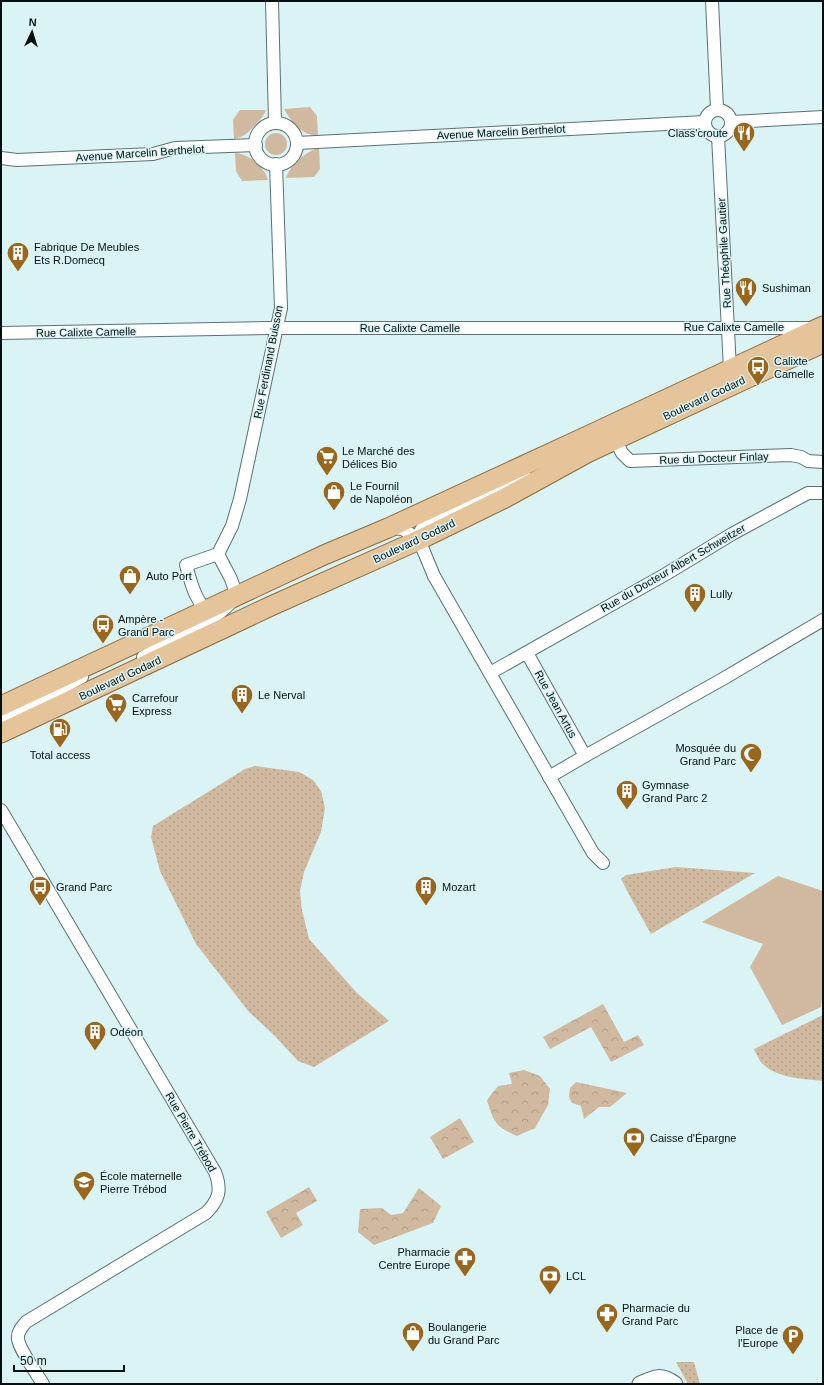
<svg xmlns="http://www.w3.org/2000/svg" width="824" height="1385" viewBox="0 0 824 1385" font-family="Helvetica,sans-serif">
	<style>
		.grass { fill: url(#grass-dots) }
		.park { fill: url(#park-crowns) }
		.garden { fill: #d0b99e }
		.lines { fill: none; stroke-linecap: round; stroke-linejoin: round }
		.minor-casing { stroke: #5a7171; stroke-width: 14 }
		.tertiary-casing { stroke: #5a7171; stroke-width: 17 }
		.primary-casing { stroke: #8b6b3d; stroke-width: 21 }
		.minor { stroke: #fff; stroke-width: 12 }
		.tertiary { stroke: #fff; stroke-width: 15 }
		.primary { stroke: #e5c49a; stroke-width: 19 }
		.labels { text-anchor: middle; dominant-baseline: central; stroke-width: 3; stroke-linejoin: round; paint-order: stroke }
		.street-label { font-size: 11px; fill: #060f0f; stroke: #daf4f5 }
		.poi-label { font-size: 11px; fill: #060f0f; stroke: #daf4f5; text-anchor: start }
	</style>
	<defs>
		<pattern id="grass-dots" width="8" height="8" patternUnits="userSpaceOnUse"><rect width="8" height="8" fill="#d0b99e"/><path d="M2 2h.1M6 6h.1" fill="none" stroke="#b19e87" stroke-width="1.8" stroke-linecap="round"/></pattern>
		<pattern id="park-crowns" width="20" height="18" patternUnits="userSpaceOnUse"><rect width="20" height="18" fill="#d0b99e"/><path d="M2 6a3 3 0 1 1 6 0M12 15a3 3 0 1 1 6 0" fill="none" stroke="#b19e87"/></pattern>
	</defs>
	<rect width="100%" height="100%" fill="#daf4f5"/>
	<g class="grass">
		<path d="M255,766l44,6 14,8 8,11 4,17 -4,24 -17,40 -4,19 2,19 7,29 48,54 32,28 -75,46 -16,-6 -24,-26 -25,-23 -53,-68 -36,-73 -9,-34 2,-11 92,-57z"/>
		<path d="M676,867l79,6 -104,61 -19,-34 -11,-21 5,-4z"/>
		<path d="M823,1015v66c-20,-2 -50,-3 -63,-20 -2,-4 -4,-8 -6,-12z"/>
		<path d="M676,1362h18l6,22h-12z"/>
	</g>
	<g class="park">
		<path d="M603,1004l21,38 14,-7 6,10 -33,17 -20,-35 -41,22 -7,-12z"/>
		<path d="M524,1070l16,6 10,13 -2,16 -13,23 -18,8c-22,-10 -23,-13 -30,-36l11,-14 14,-2 -3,-11z"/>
		<path d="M576,1082l51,11 -17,14h-11l-15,12 -3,-13 -9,-3 -3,-6 1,-9z"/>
		<path d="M460,1118l14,24 -31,17 -13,-22z"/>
		<path d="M309,1187l8,14 -21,12 7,12 -22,13 -15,-26z"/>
		<path d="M419,1188l22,18 -8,17 -59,22 -16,-13 2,-23 22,-1 9,7 12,-2z"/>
	</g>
	<g class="garden">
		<path d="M310,107l7,9 1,19c-3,0 -7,0 -9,-1 -11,-3 -20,-16 -25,-25z"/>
		<path d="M240,110h26c-3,8 -6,9 -11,15 -6,7 -11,12 -21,14l-1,-19z"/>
		<circle cx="276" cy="144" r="11"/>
		<path d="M319,148l1,21 -6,8 -28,1c4,-13 20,-27 33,-30z"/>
		<path d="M235,153c14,1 29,13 33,27l-26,1 -6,-10z"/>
		<path d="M778,876l45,15v99l-2,17 -39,18 -32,-58 13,-23 -61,-22z"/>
	</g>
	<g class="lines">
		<g class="minor-casing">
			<g id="minor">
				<path d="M272,1l3,122"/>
				<path d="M712,1l5,108"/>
				<circle cx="718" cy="123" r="13"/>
				<path d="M732,122l91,-5"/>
				<circle cx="276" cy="144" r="21"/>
				<path d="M718,136l12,233"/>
				<path d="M297,143l408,-21"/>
				<path d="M1,158l16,2 136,-6 22,-6 81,-3"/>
				<path d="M1,333l268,-5h543"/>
				<path d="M615,439l7,14 8,8 161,-6 10,2 7,4 15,1"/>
				<path d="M390,528l13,1 16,11 15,36 159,277 10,10"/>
				<path d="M419,540l1,-8 5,-8 77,-37 22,-13"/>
				<path d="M218,554l14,-28 8,-27 41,-191 -5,-144"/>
				<path d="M212,613c-16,-6 -22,-34 -26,-48l32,-11"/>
				<path d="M527,653l58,103 -36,21"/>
				<path d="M143,657c11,-6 22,-13 33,-19 26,-14 41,-19 61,-42l-6,-17 -13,-25"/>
				<path d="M490,673l176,-99 66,-40 76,-41h15"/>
				<path d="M1,720l25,-12 56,-31"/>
				<path d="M585,756l136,-76 102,-60"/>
				<path d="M1,810l214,362c7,18 4,28 -9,41l-180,109c-4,5 -9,10 -8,17 1,10 19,35 25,45"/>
			</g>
		</g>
		<g class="tertiary-casing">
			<path id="tertiary" d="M640,1384c15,-7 21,-10 35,0"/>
		</g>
		<g class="primary-casing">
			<g id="primary">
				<path d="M1,706l323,-151 64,-27 193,-89 242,-113"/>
				<path d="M1,733l270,-127 148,-66 86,-42 82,-45 236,-110"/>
			</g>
		</g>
		<use href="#minor" class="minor"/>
		<use href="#tertiary" class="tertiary"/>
		<use href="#primary" class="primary"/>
	</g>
	<defs>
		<g id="restaurant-pin" transform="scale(1.15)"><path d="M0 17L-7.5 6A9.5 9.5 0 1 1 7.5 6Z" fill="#99661c" stroke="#daf4f5"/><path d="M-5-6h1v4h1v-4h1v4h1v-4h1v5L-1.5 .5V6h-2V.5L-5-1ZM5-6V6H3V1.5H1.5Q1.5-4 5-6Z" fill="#fff"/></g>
		<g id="building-pin" transform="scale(1.15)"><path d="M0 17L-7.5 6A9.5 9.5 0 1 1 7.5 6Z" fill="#99661c" stroke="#daf4f5"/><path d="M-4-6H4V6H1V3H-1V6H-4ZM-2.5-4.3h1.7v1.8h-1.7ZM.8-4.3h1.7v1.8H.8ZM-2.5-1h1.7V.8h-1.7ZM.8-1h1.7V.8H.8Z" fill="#fff"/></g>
		<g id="bus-pin" transform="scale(1.15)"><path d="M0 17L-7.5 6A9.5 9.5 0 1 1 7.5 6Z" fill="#99661c" stroke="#daf4f5"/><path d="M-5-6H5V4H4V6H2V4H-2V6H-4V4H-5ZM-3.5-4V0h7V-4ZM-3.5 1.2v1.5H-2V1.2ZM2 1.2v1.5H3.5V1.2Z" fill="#fff"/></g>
		<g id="supermarket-pin" transform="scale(1.15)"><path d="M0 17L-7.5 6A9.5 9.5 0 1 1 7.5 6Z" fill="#99661c" stroke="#daf4f5"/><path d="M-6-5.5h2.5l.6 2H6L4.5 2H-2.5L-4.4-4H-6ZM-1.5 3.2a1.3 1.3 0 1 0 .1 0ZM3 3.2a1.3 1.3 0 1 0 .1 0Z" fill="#fff"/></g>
		<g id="shop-pin" transform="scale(1.15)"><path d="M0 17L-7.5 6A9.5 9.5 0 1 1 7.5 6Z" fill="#99661c" stroke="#daf4f5"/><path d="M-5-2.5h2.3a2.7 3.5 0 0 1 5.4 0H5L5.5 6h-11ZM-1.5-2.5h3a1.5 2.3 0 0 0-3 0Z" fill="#fff"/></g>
		<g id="fuel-pin" transform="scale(1.15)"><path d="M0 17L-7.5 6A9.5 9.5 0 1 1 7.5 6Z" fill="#99661c" stroke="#daf4f5"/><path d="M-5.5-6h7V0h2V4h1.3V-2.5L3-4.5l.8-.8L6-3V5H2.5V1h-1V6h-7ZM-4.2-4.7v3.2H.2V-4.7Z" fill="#fff"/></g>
		<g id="mosque-pin" transform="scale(1.15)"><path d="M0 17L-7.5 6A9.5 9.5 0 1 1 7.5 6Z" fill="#99661c" stroke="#daf4f5"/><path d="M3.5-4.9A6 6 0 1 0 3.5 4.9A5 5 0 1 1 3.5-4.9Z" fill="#fff"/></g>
		<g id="bank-pin" transform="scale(1.15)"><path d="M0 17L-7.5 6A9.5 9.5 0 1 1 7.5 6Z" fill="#99661c" stroke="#daf4f5"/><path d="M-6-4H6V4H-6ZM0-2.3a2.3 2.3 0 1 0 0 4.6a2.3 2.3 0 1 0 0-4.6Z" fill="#fff"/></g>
		<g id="school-pin" transform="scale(1.15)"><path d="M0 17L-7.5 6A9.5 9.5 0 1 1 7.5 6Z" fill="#99661c" stroke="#daf4f5"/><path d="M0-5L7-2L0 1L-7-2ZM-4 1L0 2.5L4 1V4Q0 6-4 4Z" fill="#fff"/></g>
		<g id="pharmacy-pin" transform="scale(1.15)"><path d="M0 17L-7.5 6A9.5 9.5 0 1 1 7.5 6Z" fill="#99661c" stroke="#daf4f5"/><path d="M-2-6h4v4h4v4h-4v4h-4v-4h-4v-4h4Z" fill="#fff"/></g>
		<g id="parking-pin" transform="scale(1.15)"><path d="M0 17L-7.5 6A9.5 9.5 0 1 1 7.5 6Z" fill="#99661c" stroke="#daf4f5"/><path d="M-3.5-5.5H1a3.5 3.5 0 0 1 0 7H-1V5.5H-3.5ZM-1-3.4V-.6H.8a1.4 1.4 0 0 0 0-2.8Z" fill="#fff"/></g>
	</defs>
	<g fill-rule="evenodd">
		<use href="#restaurant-pin" x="744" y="133"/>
		<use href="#building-pin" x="18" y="253"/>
		<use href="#restaurant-pin" x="746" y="288"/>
		<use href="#bus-pin" x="758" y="367"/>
		<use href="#supermarket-pin" x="327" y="457"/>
		<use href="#shop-pin" x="334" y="492"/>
		<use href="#shop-pin" x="130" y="576"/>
		<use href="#building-pin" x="695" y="594"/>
		<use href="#bus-pin" x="103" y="625"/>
		<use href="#building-pin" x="242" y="695"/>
		<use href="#supermarket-pin" x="116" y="704"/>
		<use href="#fuel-pin" x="60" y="729"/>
		<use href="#mosque-pin" x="751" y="754"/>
		<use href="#building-pin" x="627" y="791"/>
		<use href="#bus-pin" x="40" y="887"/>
		<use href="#building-pin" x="426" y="887"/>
		<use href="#building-pin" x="95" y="1032"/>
		<use href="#bank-pin" x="634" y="1138"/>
		<use href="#school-pin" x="84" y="1182"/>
		<use href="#pharmacy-pin" x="465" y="1258"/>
		<use href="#bank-pin" x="550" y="1276"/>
		<use href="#pharmacy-pin" x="607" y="1314"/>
		<use href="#shop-pin" x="413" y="1333"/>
		<use href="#parking-pin" x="793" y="1336"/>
	</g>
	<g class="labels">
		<g class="street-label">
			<text transform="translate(501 132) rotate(-3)">Avenue Marcelin Berthelot</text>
			<text transform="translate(140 153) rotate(-4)">Avenue Marcelin Berthelot</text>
			<text transform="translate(724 253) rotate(-93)">Rue Théophile Gautier</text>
			<text x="734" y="327">Rue Calixte Camelle</text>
			<text x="410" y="328">Rue Calixte Camelle</text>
			<text transform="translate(86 332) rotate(-1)">Rue Calixte Camelle</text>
			<text transform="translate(268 362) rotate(-79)">Rue Ferdinand Buisson</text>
			<text transform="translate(704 398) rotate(-25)">Boulevard Godard</text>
			<text transform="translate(714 458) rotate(-2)">Rue du Docteur Finlay</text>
			<text transform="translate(414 541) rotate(-25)">Boulevard Godard</text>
			<text transform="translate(673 568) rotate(-30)">Rue du Docteur Albert Schweitzer</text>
			<text transform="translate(120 678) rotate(-25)">Boulevard Godard</text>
			<text transform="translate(556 704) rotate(61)">Rue Jean Artus</text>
			<text transform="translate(191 1132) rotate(60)">Rue Pierre Trébod</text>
		</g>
		<g class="poi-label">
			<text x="728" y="133" text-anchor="end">Class'croute</text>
			<text x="34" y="247">Fabrique De Meubles<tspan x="34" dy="13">Ets R.Domecq</tspan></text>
			<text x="762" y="288">Sushiman</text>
			<text x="774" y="361">Calixte<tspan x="774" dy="13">Camelle</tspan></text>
			<text x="342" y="451">Le Marché des<tspan x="342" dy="13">Délices Bio</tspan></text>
			<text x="350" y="486">Le Fournil<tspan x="350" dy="13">de Napoléon</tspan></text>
			<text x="146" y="576">Auto Port</text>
			<text x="710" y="594">Lully</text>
			<text x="118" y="619">Ampère -<tspan x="118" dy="13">Grand Parc</tspan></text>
			<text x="258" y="695">Le Nerval</text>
			<text x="132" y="698">Carrefour<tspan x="132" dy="13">Express</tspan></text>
			<text x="736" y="748" text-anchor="end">Mosquée du<tspan x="736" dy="13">Grand Parc</tspan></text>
			<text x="60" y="755" text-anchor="middle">Total access</text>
			<text x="642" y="785">Gymnase<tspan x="642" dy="13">Grand Parc 2</tspan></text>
			<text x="56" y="887">Grand Parc</text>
			<text x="442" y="887">Mozart</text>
			<text x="110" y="1032">Odéon</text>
			<text x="650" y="1138">Caisse d'Épargne</text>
			<text x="100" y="1176">École maternelle<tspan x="100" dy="13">Pierre Trébod</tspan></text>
			<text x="450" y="1252" text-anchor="end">Pharmacie<tspan x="450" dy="13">Centre Europe</tspan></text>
			<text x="566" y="1276">LCL</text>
			<text x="622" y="1308">Pharmacie du<tspan x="622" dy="13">Grand Parc</tspan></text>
			<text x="428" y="1327">Boulangerie<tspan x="428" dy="13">du Grand Parc</tspan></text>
			<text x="778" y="1330" text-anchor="end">Place de<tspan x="778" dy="13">l'Europe</tspan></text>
		</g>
	</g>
	<rect width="824" height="1385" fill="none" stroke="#060f0f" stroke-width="4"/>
	<g transform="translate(32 32) rotate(4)" stroke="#daf4f5" stroke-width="3" paint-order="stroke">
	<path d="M0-3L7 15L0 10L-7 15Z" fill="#060f0f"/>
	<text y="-6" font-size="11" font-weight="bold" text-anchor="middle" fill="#060f0f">N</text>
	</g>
	<path d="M14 1365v6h110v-6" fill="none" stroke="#060f0f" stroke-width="2"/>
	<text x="20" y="1365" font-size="12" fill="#060f0f" stroke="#daf4f5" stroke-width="3" paint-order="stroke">50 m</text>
</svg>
